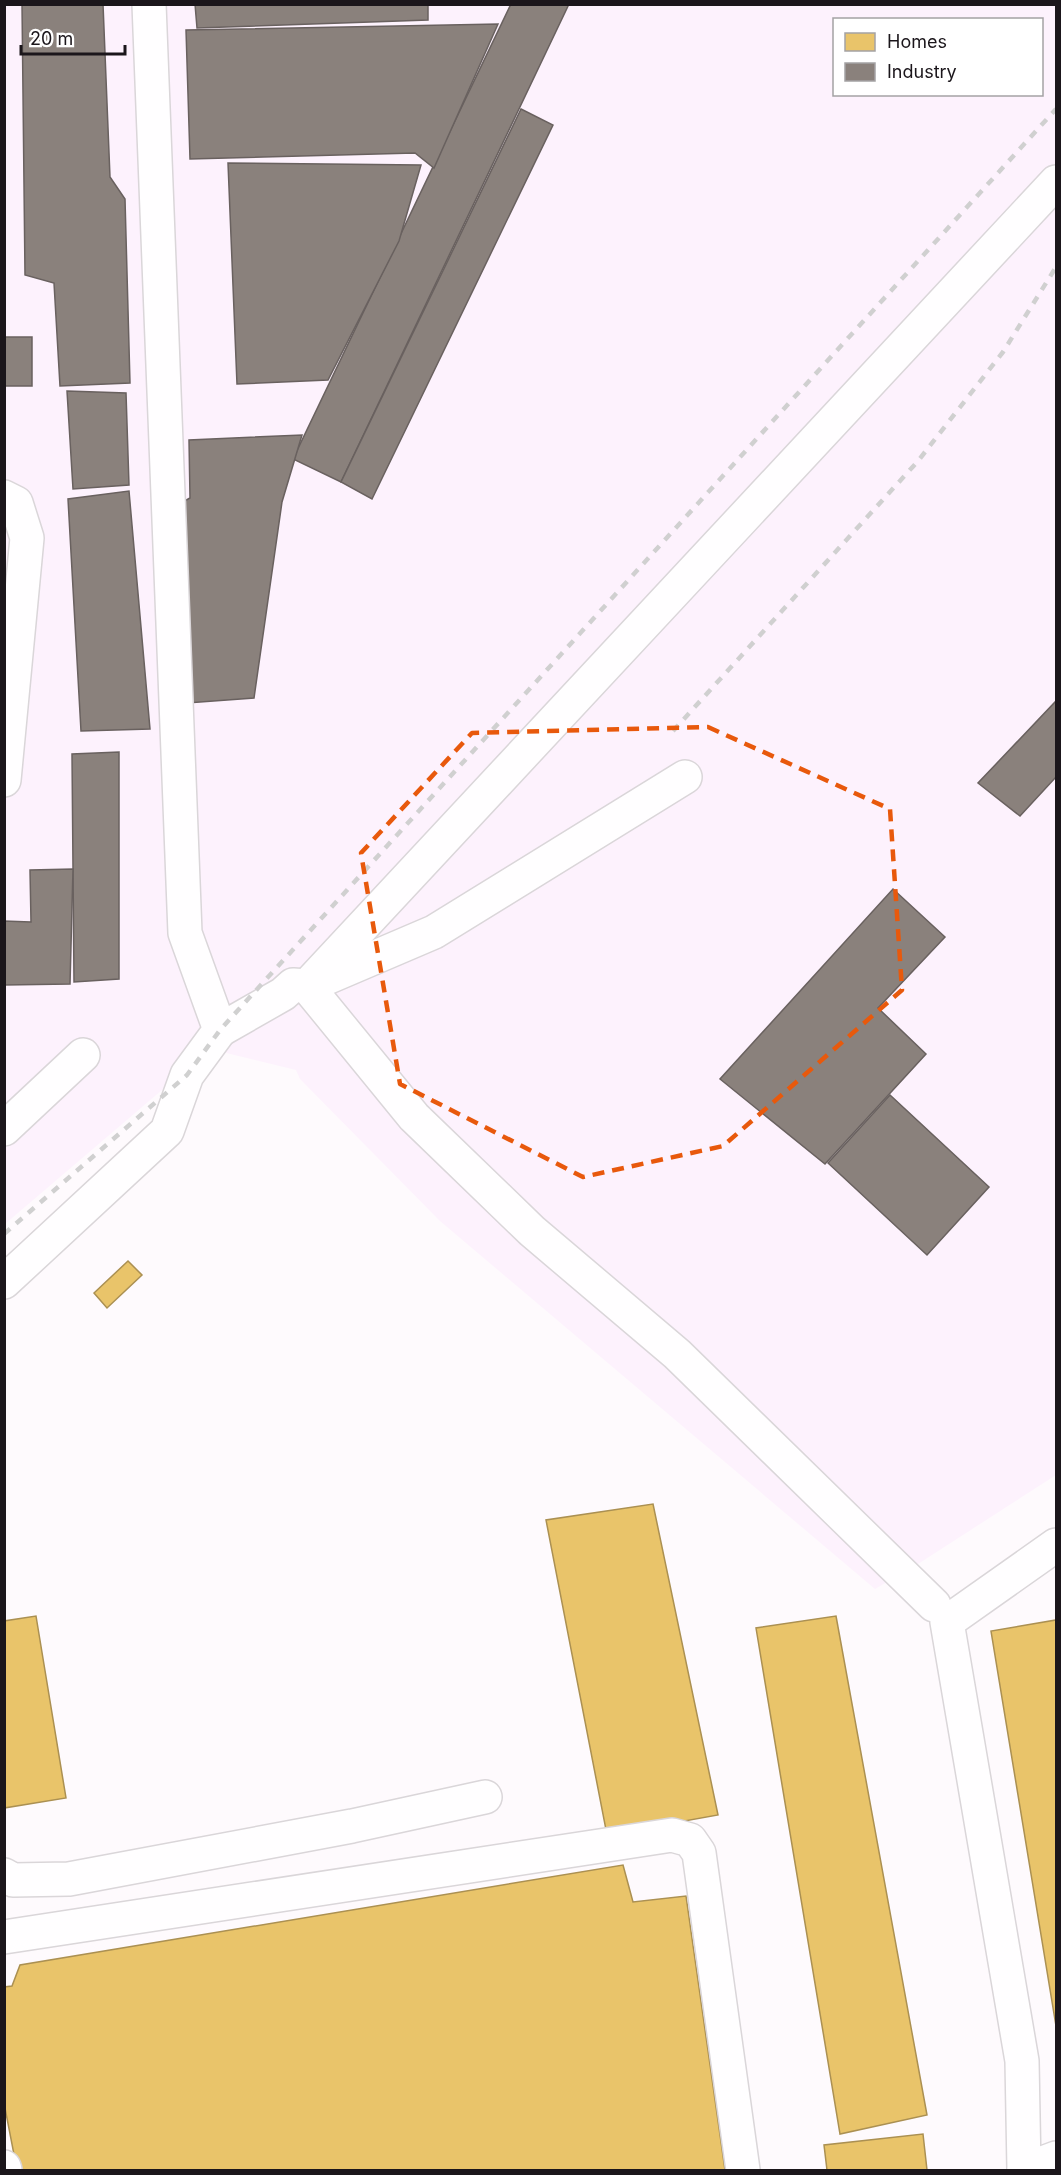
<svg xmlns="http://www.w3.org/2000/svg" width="1061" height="2175" viewBox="0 0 1061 2175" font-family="Inter,sans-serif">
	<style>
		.industrial { fill: #fdf2fd; fill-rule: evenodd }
		.homes { fill: #e9c46a; stroke: #ab9052; stroke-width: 1.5 }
		.industry { fill: #8a817c; stroke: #69615f; stroke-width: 1.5 }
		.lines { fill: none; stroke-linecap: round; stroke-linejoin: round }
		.minor-casing { stroke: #dad6d9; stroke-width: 36 }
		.minor { stroke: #fffeff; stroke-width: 33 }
		.rail { stroke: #d0d0d0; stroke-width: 4.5; stroke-dasharray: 8 8; stroke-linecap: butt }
		.marked { fill: none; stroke: #e8590c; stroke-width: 4.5; stroke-dasharray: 12 8; stroke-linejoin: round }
	</style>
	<rect width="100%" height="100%" fill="#fefafd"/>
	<path class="industrial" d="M5,5h1051v1470l-138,89 -43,25 -435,-368 -140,-142 -4,-9 -86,-21 -205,175zM834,20h208v74h-208z"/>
	<g class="homes">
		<path d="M128,1261l14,14 -35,33 -13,-15z"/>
		<path d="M653,1504l65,311 -111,20 -61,-315z"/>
		<path d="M36,1616l30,182 -62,10v-187z"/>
		<path d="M836,1616l91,499 -87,19 -84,-506z"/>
		<path d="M1056,1620v406l-65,-395z"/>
		<path d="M623,1865l10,37 53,-6 39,274h-708l-13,-67v-116l8,-1 8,-21z"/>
		<path d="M923,2134l4,36h-100l-3,-25z"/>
	</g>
	<g class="industry">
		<path d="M22,4h81l7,173 15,22 5,184 -70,3 -6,-103 -29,-8z"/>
		<path d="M195,4h233v16l-231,8z"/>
		<path d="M511,4h58l-228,478 -48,-23z"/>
		<path d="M498,24l-64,144 -19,-15 -225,6 -4,-129z"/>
		<path d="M521,109l32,16 -181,374 -31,-17z"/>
		<path d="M228,163l193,2 -22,76 -71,139 -91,4z"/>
		<rect x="4" y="337" width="28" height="49"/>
		<path d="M67,391l59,2 3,92 -56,4z"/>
		<path d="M302,435l-20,67 -28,196 -67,5 -8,-199 11,-6 -1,-58z"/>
		<path d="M129,491l21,238 -69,2 -13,-232z"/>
		<path d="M1056,701v76l-36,39 -42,-33z"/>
		<path d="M119,752v227l-45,3 -2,-228z"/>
		<path d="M73,869l-3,115 -66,1v-64l27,1 -1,-52z"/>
		<path d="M893,889l52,48 -67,71 48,46 -101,110 -105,-85z"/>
		<path d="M890,1095l99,92 -62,68 -99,-92z"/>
	</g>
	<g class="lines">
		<g class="minor-casing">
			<g id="minor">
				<path d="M4,497l12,6 11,35 -23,242"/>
				<path d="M317,982l117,-50 251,-155"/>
				<path d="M307,986l749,-804"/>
				<path d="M220,1030l63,-36 10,-9 14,1 107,131 118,114 145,123 257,251"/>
				<path d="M4,1129l79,-74"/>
				<path d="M4,1282l163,-151 20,-56 33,-45 -35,-97 -36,-929"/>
				<path d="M4,1875l9,5 56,-1 283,-53 133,-29"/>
				<path d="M4,1937l668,-102 18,5 9,13 44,317"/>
				<path d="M4,2167l1,3"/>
				<path d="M1024,2170l-2,-109 -75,-439 109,-77"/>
				<path d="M1024,2170l32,-12"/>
			</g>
		</g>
		<use href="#minor" class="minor"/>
		<g class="rail">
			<path d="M673,731l245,-270 85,-109 53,-85"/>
			<path d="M4,1234l183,-159 33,-45 836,-921"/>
		</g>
	</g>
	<path class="marked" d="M708,727l182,82 12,181 -179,156 -140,31 -183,-93 -39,-231 111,-120z"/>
	<rect width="1061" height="2175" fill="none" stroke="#1b161b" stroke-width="12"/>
	<rect x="833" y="18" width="210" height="78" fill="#ffffff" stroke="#a4a2a4" stroke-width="1.5"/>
	<rect x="845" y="33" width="30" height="18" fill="#e9c46a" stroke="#a4a2a4" stroke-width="1.5"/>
	<text x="887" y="48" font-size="18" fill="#1b161b">Homes</text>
	<rect x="845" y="63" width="30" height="18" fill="#8a817c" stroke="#a4a2a4" stroke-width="1.5"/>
	<text x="887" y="78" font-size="18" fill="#1b161b">Industry</text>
	<path d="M21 45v9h104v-9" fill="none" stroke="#1b161b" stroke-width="3"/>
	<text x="30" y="45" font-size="18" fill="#1b161b" stroke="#ffffff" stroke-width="4.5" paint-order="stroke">20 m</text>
</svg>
